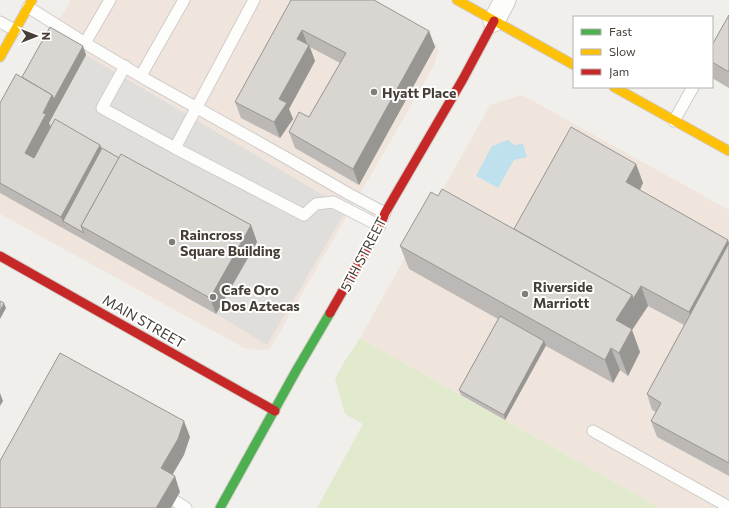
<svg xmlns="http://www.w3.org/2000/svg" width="729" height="508" viewBox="0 0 729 508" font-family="Commissioner,sans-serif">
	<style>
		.commercial { fill: #f0e5dc }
		.green { fill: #e2eacd }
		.parking { fill: #e0dedb }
		.water { fill: #bee1ed }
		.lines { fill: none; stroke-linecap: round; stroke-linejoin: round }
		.lane-casing { stroke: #cfccc9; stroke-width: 13 }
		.street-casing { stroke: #cfccc9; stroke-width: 23 }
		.fast-casing { stroke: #d0cbc3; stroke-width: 11 }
		.slow-casing { stroke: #d0cbc3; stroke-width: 11 }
		.jam-casing { stroke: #d0cbc3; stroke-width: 11 }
		.lane { stroke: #fdfdfc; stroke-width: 11 }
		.street { stroke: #fdfdfc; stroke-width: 21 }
		.fast { stroke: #4caf50; stroke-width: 9 }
		.slow { stroke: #ffc107; stroke-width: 9 }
		.jam { stroke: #c62828; stroke-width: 9 }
		.wall { fill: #bbb8b5 }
		.shaded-wall { fill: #989693 }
		.building { fill: #d9d6d2; stroke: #989693 }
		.poi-dot { fill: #827d76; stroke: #fff; stroke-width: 1.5 }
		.labels { text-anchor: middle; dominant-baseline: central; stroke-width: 4; stroke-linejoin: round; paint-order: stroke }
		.poi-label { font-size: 14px; font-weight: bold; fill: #473f37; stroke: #fff; text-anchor: start }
		.street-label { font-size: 14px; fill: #473f37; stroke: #fff }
	</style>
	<rect width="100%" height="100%" fill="#f1efec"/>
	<g class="commercial">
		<path d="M71,0h287l79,44 1,8 -4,14 -164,283 -12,1 -14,-2 -244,-134v-102l49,-80 13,-17z"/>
		<path d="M522,95l207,115v298h-69l-300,-170 130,-233z"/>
	</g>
	<path class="green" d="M360,338l300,170h-343l46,-84 -18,-10 -10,-35 9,-17z"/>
	<path class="parking" d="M86,55l261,154 -80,136 -51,-31 41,-72 -209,-116z"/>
	<path class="water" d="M508,140l7,5 8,-1 4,13 -13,3 -16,28 -22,-12 16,-30z"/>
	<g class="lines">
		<g class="lane-casing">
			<g id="lane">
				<path d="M28,7l57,36 62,37 136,76 66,38 36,19"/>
				<path d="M0,22l15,8"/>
				<path d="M85,43l25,-43"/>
				<path d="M125,66l-23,42 73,40 129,67 12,-11 17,-2 47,24"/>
				<path d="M141,76l7,-13 36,-63"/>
				<path d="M674,121l19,-34"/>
				<path d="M175,148l79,-148"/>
				<path d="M593,431l136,76"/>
				<path d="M175,501l11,7"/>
			</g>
		</g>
		<g class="street-casing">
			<path id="street" d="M494,21l11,-21"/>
		</g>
		<g class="fast-casing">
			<path id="fast" d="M220,508l76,-137 34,-58"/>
		</g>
		<g class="slow-casing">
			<g id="slow">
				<path d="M457,0l117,65"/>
				<path d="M0,57l32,-57"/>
				<path d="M614,87l115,64"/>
			</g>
		</g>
		<g class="jam-casing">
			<g id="jam">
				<path d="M0,256l275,155"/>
				<path d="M330,313l50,-87 5,-13 78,-134 31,-58"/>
			</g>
		</g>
		<use href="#lane" class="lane"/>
		<use href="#street" class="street"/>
		<use href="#fast" class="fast"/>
		<use href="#slow" class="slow"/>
		<use href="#jam" class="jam"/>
	</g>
	<g class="wall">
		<path d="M291,0l138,31 6,16 -76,138 -64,-37 -6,-16 20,-15 31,-54 -30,-16 5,14 -26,48 4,10 -13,19 -39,-20 -6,-16z"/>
		<path d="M729,15v73l-17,-10v-33z"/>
		<path d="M83,46l3,9 -37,68 2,4 49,18 2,3 17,10 132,67 6,17 -41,72 -216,-121v-90l22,-26z"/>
		<path d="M636,164l7,19 -3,7 89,53v233l-72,-39 -6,-16 5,-9 -4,-2 -5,-16 37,-69 -36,-19 -16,24 8,22 -12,24 -8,-6 -7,13 -67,-37 -41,74 -44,-25 -2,-5 39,-71 -89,-50 -9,-23 114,-17z"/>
	</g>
	<g class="shaded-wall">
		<path d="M302,30l6,16 -11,-7z"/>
		<path d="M429,31l6,16 -76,138 -6,-16z"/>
		<path d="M309,45l6,16 -26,48 4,10 -13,19 -6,-16 5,-23z"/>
		<path d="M83,46l3,9 -37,68 2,4 -21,39 -5,-13 18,-40 9,-18z"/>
		<path d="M100,145l5,13 -42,63 3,9 -5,-13z"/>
		<path d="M636,164l7,19 -9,19 -8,-20z"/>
		<path d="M251,225l6,17 -41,72 -6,-16z"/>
		<path d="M728,240l1,3 -33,89 -7,-20z"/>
		<path d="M641,286l7,20 -8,12 -7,-19z"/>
		<path d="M632,295l8,23 -8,12 8,22 -12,24 -9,-23 -3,-33z"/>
		<path d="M4,303l2,5 -6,11v-8z"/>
		<path d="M544,341l2,4 -41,75 -1,-5z"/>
		<path d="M611,348l9,22 -7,13 -8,-23z"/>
		<path d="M0,393l3,8 -3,5z"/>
		<path d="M184,421l6,16 -6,18 -17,29 -6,-16z"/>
		<path d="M175,476l5,16 -9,16h-15z"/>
	</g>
	<g class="building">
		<path d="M291,0h83l55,31 -76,138 -64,-37 10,-20 10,5 37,-64 -44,-23 -5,9 12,6 -30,54 8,4 -13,19 -39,-20z"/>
		<path d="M729,15v57l-17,-10v-17z"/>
		<path d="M50,27l33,19 -29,53 -2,-4 -30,-18z"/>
		<path d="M16,74l36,21 -9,18 3,1 -21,39 9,5 21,-39 45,26 -39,72 -61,-34v-80z"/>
		<path d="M571,127l65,37 -10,18 102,58 -39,72 -48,-26 -8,13 -1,-4 -118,-66z"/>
		<path d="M102,148l17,10 -38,68 3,7 -21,-12z"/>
		<path d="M121,154l130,71 -41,73 -129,-72z"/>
		<path d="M442,189l190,106 -16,25 16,9 -13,24 -8,-5 -6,12 -205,-114 31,-54 7,4z"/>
		<path d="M729,243v220l-78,-42 10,-18 -14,-9z"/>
		<path d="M0,301l4,2 -4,8z"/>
		<path d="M500,316l44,25 -40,74 -45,-25z"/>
		<path d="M60,353l124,68 -6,18 -17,29 14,8 -19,32h-156v-47z"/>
	</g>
	<g class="poi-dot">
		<circle cx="374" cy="92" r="4"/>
		<circle cx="172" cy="242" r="4"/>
		<circle cx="525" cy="294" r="4"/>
		<circle cx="213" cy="297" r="4"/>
	</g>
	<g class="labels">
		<g class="poi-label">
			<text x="382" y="92">Hyatt Place</text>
			<text x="180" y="234">Raincross<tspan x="180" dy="16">Square Building</tspan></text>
			<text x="533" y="286">Riverside<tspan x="533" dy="16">Marriott</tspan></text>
			<text x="221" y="289">Cafe Oro<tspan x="221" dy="16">Dos Aztecas</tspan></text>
		</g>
		<g class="street-label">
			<text transform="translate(363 254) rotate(-62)">5TH STREET</text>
			<text transform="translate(144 321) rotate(30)">MAIN STREET</text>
		</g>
	</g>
	<rect x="573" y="16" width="140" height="72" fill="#ffffff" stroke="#b5b2af"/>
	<rect x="581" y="29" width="20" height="6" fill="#4caf50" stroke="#b5b2af"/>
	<text x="609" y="36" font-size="12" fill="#473f37">Fast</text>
	<rect x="581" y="49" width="20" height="6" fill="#ffc107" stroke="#b5b2af"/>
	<text x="609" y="56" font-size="12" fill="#473f37">Slow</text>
	<rect x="581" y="69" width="20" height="6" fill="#c62828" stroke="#b5b2af"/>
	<text x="609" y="76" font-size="12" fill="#473f37">Jam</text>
	<g transform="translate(36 36) rotate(90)" stroke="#ffffff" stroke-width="3" paint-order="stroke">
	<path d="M0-3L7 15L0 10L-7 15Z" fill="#473f37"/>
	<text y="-6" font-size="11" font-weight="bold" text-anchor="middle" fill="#473f37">N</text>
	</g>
</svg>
